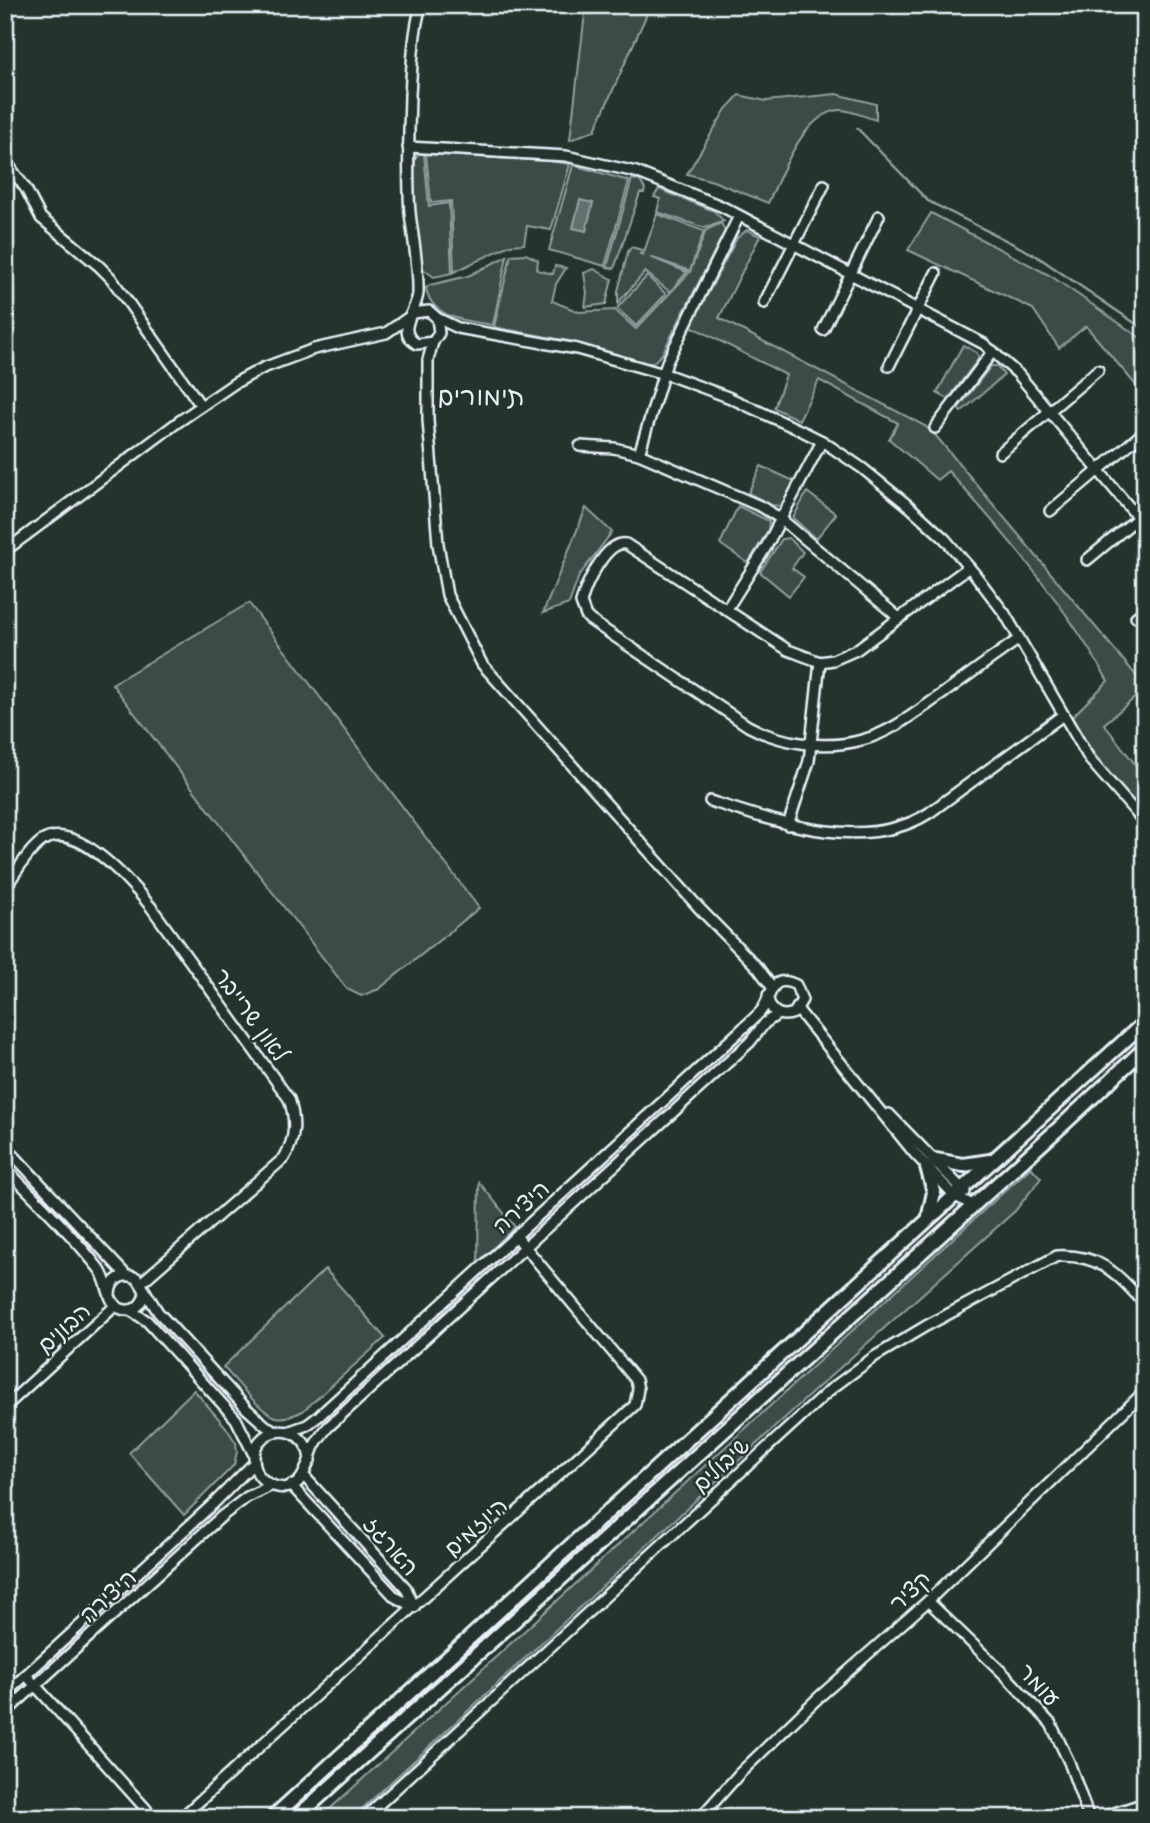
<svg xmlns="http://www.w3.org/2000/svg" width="1150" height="1823" viewBox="0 0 1150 1823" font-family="Mali,'Playpen Sans Hebrew',sans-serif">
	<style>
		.green { fill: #3e4b47; stroke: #939ea0; stroke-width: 2 }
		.water { fill: #636f6d; stroke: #98a3a5; stroke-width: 2 }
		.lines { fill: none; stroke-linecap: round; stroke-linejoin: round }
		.stream { stroke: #98a3a5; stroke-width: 2.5 }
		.minor-casing { stroke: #e8f1f8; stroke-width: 14 }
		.highway-casing { stroke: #e8f1f8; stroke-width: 18 }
		.minor { stroke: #26332d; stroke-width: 9 }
		.highway { stroke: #26332d; stroke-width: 12 }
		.labels { text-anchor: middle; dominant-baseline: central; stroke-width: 5; stroke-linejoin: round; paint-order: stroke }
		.street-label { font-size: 23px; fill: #e8f1f8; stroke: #26332d }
		.quarter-label { font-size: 26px; fill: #e8f1f8; stroke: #26332d }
	</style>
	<rect width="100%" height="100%" fill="#26332d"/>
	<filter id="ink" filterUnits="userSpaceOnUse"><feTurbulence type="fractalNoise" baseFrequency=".0143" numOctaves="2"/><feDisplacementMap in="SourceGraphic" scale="14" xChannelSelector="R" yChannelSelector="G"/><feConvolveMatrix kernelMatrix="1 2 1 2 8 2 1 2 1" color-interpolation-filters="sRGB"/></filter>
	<g filter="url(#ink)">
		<g class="green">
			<path d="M586,5h65l-56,125 -25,10z"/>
			<path d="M836,94l40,10v16c-11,-3 -27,-11 -37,-10 -37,5 -57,64 -71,93l-55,-22 -26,-7 39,-65 13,-14 27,6z"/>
			<path d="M418,153l6,1 5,52 20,-3 3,70 -18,4 -11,-8c-4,-24 -17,-96 -5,-116z"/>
			<path d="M426,154l122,7 22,3 -19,66 -24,-4 -3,18 -14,1 -56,27 -3,-71 -20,2z"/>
			<path d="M573,165l56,16 -24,85 -56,-16z"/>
			<path d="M632,179l8,2 5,8 -1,4h-4l-26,76 -7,-2z"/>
			<path d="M659,189l55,22 10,10 -19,7 -48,-16 3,-13 -6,-2z"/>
			<path d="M931,213l120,63 94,65v55l-59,-70 -27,22 -26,-39 -125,-59z"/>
			<path d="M657,214l47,17 -14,40 -40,-14 37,15 -17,20 -25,-20 -27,31v-12l10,-39 3,-5 11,3 -2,4 3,1z"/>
			<path d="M721,223l4,8 -63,123 -9,9h-8l-71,-21 -80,-15 17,-72 15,-1 12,6 -1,10 16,4 2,-8 11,2 -10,16 -4,17 27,11 36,-2 21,19 54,-57 16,-42z"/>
			<path d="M747,230l13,6 -41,82 206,108 11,10 209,250v3l-41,35 41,53v25l-7,1 -7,-4 -40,-49 -19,-33 36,-36c-43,-77 -101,-145 -160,-210l-11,9 -48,-41 9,-16 -79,-43 -20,40 -25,-12 12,-33 -95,-49 46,-88z"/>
			<path d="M507,256l-14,69c-25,-4 -62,-6 -67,-37l4,-3 38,-9z"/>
			<path d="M594,269l18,10 -6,25 -21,3 2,-14 -3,-20z"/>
			<path d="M647,276l19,18 -30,32 -19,-18z"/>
			<path d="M963,345l14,8 2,5 -31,41 -11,-6z"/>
			<path d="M991,366h6l7,9 -43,37 -3,-3z"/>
			<path d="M761,466l35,16 -10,19 -6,5 -8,-1 -24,-12z"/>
			<path d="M807,492l29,22 -20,25 -23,-21z"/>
			<path d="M738,506l31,15 -1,10 -20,32 -28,-19z"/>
			<path d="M586,508l26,24 -33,44 -10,28 -26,9z"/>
			<path d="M789,538l14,14 -11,16 12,9 -15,19 -29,-24 22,-33z"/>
			<path d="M249,603l230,305 -100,81 -18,7 -14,-7 -235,-305z"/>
			<path d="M1031,1167l10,11 -26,33 -201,180 -462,427h-32z"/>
			<path d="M479,1182l36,45 -37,36z"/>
			<path d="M325,1269l60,69 -82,73c-8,4 -17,8 -27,6 -15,-4 -41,-38 -53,-50z"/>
			<path d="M194,1390l32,37 10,16 1,9 -3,13 -50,50 -55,-62z"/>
		</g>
		<path class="water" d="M580,200l13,3 -7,28 -13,-3z"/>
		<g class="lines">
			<path class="stream" d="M857,128l71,73 107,54 110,75"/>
			<g class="minor-casing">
				<g id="minor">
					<path d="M408,147l158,9 70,16 85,34 263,138 34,30 127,152"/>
					<path d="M5,160l21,29 15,29 58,48 12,12 90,128"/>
					<path d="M764,303l60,-118"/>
					<path d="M413,313l16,-2 8,7 2,15 -6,9 -16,2c-23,-13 0,-33 1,-51 1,-26 -5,-54 -8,-80 -3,-39 -1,-78 0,-118 2,-30 3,-61 11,-90"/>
					<path d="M437,318l21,10 119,21 94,27 57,21 76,35 18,9 40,27 48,39 35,32 29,34 31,41 85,146 55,63"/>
					<path d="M823,330l56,-114"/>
					<path d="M433,342l-5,18v60l10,124 9,51 35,69 218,245 58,59 14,19"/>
					<path d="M889,366l47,-93"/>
					<path d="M935,428l58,-77"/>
					<path d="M580,446l34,2 25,6 123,53 19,12 118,99"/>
					<path d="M1000,453l98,-83"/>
					<path d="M639,454l28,-92 72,-146"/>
					<path d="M1050,511l95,-80"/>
					<path d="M5,551l173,-129 57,-39 28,-15 51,-19 72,-16 23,-16"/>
					<path d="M1087,560l58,-48"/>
					<path d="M969,567l-113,83 -23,10 -13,2 -32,-12 -162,-106c-20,-4 -41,42 -45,59l5,13 4,4 158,106c33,18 78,24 114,14 30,-8 54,-28 79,-45 26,-19 52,-38 78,-56"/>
					<path d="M727,609l39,-62 56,-106"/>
					<path d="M1136,617l9,-7"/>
					<path d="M710,801c66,21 155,53 219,12l134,-98"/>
					<path d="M788,825l21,-64 11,-99"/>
					<path d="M5,888c11,-15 22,-36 37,-47 35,-22 90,43 109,66l138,192c7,21 7,39 -5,59l-142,124"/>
					<path d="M798,1010l117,144 39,41 18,10"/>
					<path d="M889,1114l76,78"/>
					<path d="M5,1146l121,129"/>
					<path d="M5,1168c32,32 67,66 95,102 8,11 7,31 19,38 14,7 25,-4 26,-17"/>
					<path d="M110,1294c1,-15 13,-22 27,-16l21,34 89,97 19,17 10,5"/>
					<path d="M130,1310l17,11 89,98 17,34"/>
					<path d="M5,1407l111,-102"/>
					<path d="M290,1431l17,-6 12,-9 421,-385c7,-7 15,-13 21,-20 11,-14 9,-39 35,-26l6,15 -8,13c-15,6 -26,-3 -26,-18"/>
					<path d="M310,1461c-3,-45 -64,-35 -55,4 1,9 8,16 16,20 31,12 35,-17 42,-36 3,-8 9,-15 15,-22l422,-385 15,-19 13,-9"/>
					<path d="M304,1476l102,112 8,19"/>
					<path d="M291,1485l104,112 19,10"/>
					<path d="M928,1601l78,75 45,48 18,38 20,56"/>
					<path d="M26,1675l128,143"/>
					<path d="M5,1694l207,-189 42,-42"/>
					<path d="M5,1713l217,-197 25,-19 25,-12"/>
					<path d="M181,1818l454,-413 3,-16 -2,-9 -120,-144"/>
					<path d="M364,1818l467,-429 43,-32 52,-31 131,-70c44,-2 60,18 88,48"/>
					<path d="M700,1818l40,-45 79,-76 109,-96 217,-210"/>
					<path d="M1099,1818l46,-15"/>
				</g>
			</g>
			<g class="highway-casing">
				<g id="highway">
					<path d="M936,1160l27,5 27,-4"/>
					<path d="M927,1167l7,25 -5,23"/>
					<path d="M272,1818l873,-796"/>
					<path d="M296,1818l772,-698 77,-72"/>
				</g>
			</g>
			<use href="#minor" class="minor"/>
			<use href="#highway" class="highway"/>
		</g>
	</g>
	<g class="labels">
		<g class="street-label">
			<text transform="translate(252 1014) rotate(54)">לאון שרייבר</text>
			<text transform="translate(520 1206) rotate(-42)">היצירה</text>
			<text transform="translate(63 1327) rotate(-42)">הבונים</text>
			<text transform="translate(720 1464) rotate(-43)">שיבולים</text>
			<text transform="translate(475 1526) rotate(-42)">היוזמים</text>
			<text transform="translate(392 1545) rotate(49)">הארגז</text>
			<text transform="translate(909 1590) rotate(-43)">קציר</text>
			<text transform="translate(107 1595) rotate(-42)">היצירה</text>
			<text transform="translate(1040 1684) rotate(47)">עומר</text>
		</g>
		<g class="quarter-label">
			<text x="481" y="395">תימורים</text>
		</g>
	</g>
	<rect width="1150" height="1823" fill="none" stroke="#26332d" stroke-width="28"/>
	<rect x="14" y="14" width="1122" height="1795" fill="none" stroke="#e8f1f8" stroke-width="2.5" filter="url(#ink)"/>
</svg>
